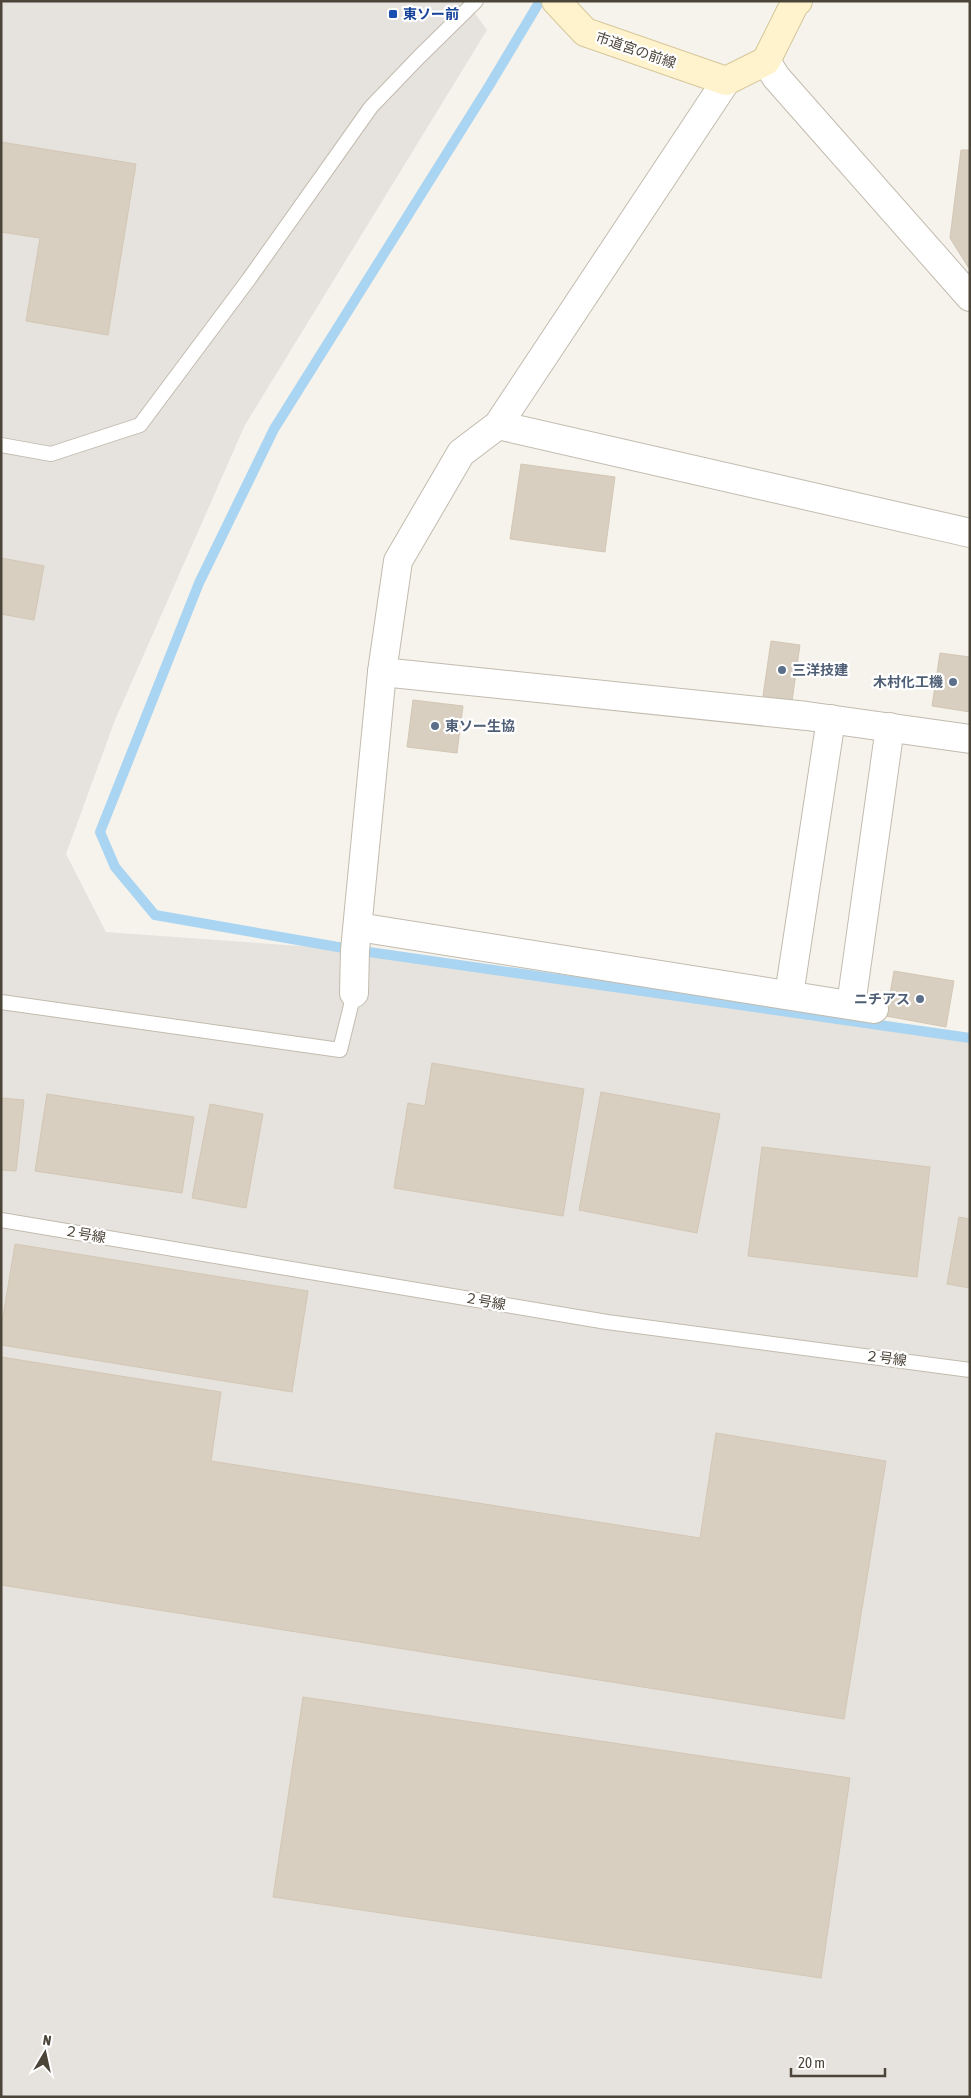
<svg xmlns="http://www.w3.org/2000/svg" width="971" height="2098" viewBox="0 0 971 2098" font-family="'Asap Condensed','Noto Sans JP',sans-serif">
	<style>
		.industrial { fill: #e6e2dd }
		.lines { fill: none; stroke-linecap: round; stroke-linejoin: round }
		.stream { stroke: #a9d4f2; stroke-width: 10 }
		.building { fill: #d8cfc1; stroke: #d3c7b4 }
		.lane-casing { stroke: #c2bbae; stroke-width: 16 }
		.street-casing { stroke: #c2bbae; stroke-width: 30 }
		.secondary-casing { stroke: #d6c79b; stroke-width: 30 }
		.lane { stroke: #fff; stroke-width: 14 }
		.street { stroke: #fff; stroke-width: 28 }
		.secondary { stroke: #fff3cd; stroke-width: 28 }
		.transit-dot { fill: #1a4fb4; stroke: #fff; stroke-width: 2 }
		.service-dot { fill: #5c6f8a; stroke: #fff; stroke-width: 2 }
		.labels { text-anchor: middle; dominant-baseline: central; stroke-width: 4.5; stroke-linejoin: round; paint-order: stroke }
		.transit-label { font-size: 14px; font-weight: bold; fill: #164399; stroke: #fff; text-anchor: start }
		.street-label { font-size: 14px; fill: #4b4439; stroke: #fff }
		.service-label { font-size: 14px; font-weight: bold; fill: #4e5e75; stroke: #fff; text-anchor: start }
	</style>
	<rect width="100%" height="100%" fill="#f6f3ec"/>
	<path class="industrial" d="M1,1h465l21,29 -242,395 -130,295 -49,134 40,78 249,18 615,88v1059h-969z"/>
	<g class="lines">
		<path class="stream" d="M540,1l-51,85 -215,343 -75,154 -99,249 15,35 40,48 200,35 615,88"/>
	</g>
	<g class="building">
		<path d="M1,142l135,22 -28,171 -82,-14 14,-83 -39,-6z"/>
		<path d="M961,150h9v117h-2l-18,-29z"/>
		<path d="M521,464l94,13 -10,75 -95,-13z"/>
		<path d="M1,558l43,8 -10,54 -33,-6z"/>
		<path d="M771,641l29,4 -8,56 -29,-5z"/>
		<path d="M940,653l30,4v55l-38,-6z"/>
		<path d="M413,700l50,6 -6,47 -50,-6z"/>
		<path d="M894,971l60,10 -8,46 -60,-11z"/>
		<path d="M432,1063l152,26 -21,127 -169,-28 14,-85 17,3z"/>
		<path d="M601,1092l119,22 -23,119 -118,-23z"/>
		<path d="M47,1094l147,23 -12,76 -147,-22z"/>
		<path d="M1,1098l23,2 -8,71 -15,-1z"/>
		<path d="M210,1104l53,10 -17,94 -54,-10z"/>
		<path d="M762,1147l168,20 -13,110 -169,-21z"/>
		<path d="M959,1217l11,2v69l-23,-4z"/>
		<path d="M15,1244l293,47 -16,101 -291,-47v-16z"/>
		<path d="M1,1357l220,35 -10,69 489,77 16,-105 170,28 -42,258 -843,-134z"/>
		<path d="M303,1697l547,81 -29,200 -548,-81z"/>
	</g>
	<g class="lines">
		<g class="lane-casing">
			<g id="lane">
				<path d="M1,445l50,9 89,-29 109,-146 122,-172 48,-50 57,-56"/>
				<path d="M1,1002l339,48 14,-57"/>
				<path d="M1,1220l606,102 363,48"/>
			</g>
		</g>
		<g class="street-casing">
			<g id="street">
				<path d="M766,61l10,16 194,220"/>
				<path d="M498,425l472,108"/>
				<path d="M382,672l425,44 163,23"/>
				<path d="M358,927l516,82"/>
				<path d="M354,993l1,-43 27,-278 16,-111 63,-108 37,-28 228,-344"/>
				<path d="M789,995l42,-276"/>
				<path d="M851,1005l39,-278"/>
			</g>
		</g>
		<g class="secondary-casing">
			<path id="secondary" d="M556,1l29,31 141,49 40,-20 29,-58 3,-2"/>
		</g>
		<use href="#lane" class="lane"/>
		<use href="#street" class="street"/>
		<use href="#secondary" class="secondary"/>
	</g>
	<rect class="transit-dot" x="388" y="9" width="10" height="10" rx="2.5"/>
	<g class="service-dot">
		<circle cx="782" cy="670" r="5"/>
		<circle cx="953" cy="682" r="5"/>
		<circle cx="435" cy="726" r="5"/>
		<circle cx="920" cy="999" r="5"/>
	</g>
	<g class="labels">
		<g class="transit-label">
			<text x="403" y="14">東ソー前</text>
		</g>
		<g class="street-label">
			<text transform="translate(636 50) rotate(19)">市道宮の前線</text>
			<text transform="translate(85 1234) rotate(10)">２号線</text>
			<text transform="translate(485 1301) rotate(10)">２号線</text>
			<text transform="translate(886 1358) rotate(7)">２号線</text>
		</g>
		<g class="service-label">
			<text x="792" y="670">三洋技建</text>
			<text x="943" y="682" text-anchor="end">木村化工機</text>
			<text x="445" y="726">東ソー生協</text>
			<text x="910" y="999" text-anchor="end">ニチアス</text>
		</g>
	</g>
	<rect width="971" height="2098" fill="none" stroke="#4b4439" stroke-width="5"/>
	<g transform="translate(45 2053) rotate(9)" stroke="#ffffff" stroke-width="4" paint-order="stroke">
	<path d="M0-4L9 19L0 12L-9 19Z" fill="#4b4439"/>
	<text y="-8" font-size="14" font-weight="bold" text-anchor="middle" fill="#4b4439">N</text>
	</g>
	<path d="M791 2068v8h94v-8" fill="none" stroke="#4b4439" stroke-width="2.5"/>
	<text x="798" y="2068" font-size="15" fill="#4b4439" stroke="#ffffff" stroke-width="4" paint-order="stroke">20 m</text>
</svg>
